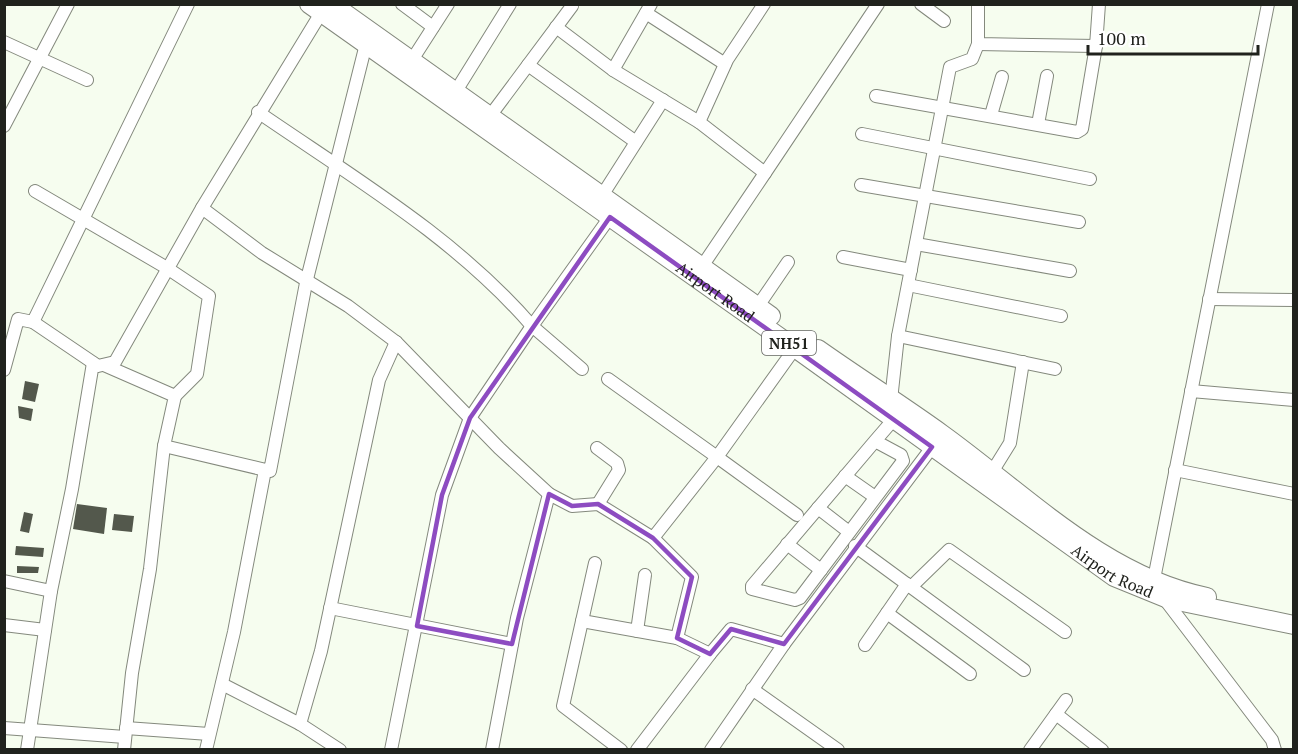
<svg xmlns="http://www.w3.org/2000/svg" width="1298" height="754" viewBox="0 0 1298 754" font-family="'PT Serif',serif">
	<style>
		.building { fill: #53584c }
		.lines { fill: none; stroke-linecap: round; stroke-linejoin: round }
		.minor-casing { stroke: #84897d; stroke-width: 14 }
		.highway-casing { stroke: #84897d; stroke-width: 20 }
		.minor { stroke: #fff; stroke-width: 12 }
		.highway { stroke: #fff; stroke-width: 18 }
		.marked { fill: none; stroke: #8d4cc1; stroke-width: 4.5; stroke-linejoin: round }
		.labels { text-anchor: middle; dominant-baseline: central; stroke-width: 6; stroke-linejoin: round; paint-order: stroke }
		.shield { fill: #fff; stroke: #636461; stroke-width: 1.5 }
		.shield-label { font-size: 15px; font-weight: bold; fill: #20221d }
		.street-label { font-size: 16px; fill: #20221d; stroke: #fff }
	</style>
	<rect width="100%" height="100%" fill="#f6fdef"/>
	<g class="building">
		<path d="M25,381l14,3 -4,18 -13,-3z"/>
		<path d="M18,406l15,3 -2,12 -12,-3z"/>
		<path d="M77,504l30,4 -3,26 -31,-5z"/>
		<path d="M24,512l9,2 -4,19 -9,-2z"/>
		<path d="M114,514l20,2 -2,16 -20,-2z"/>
		<path d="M16,546l28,2 -1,9 -28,-2z"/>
		<path d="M17,566l22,1 -1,6h-21z"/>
	</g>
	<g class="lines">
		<g class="minor-casing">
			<g id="minor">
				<path d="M402,4l31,23"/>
				<path d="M921,4l23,17"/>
				<path d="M978,4v40l118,2 3,-42"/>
				<path d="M1268,4l-114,575 9,18 109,143 3,10"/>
				<path d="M646,13l79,51"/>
				<path d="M556,27l57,43 86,52"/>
				<path d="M4,42l83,38"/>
				<path d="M412,60l36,-56"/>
				<path d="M528,65l108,77"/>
				<path d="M613,70l38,-66"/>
				<path d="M456,91l54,-87"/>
				<path d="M876,96l201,36 5,-3 14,-83"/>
				<path d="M258,112c96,66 198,126 274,214l78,-109"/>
				<path d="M991,115l11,-38"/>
				<path d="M490,116l82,-110 -2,-2"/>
				<path d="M1038,124l9,-48"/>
				<path d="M4,126l64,-122"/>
				<path d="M862,134l228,45"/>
				<path d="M765,173l113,-169"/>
				<path d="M861,185l218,37"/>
				<path d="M35,191l132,77 42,28 -12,78 -22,22"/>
				<path d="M603,194l60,-94"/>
				<path d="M202,208l60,45 86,53 48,36 103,106 50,46 -32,124 -25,132"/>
				<path d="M916,244l154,27"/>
				<path d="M843,257l68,13"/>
				<path d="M703,265l62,-92 -66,-51 28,-62 37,-56"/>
				<path d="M908,285l153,31"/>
				<path d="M1209,299l85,1"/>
				<path d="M758,306l30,-44"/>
				<path d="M33,322l65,44 17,-4 87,-154 119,-195"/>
				<path d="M898,336l157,33"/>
				<path d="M104,365l71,31 -11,50 106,25 36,-188 60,-239"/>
				<path d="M4,370l14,-51 15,3 155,-318"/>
				<path d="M608,379l109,78 78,-109"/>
				<path d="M1191,391l103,9"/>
				<path d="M891,400l7,-64 52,-269 22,-8 6,-15"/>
				<path d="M875,441l26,14 2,6 -103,137 -5,2 -43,-11v-3l123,-145 19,-22"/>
				<path d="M597,448l20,15 2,7 -21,34"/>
				<path d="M1175,470l119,24"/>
				<path d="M992,472l18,-29 13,-81"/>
				<path d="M845,476l30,21"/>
				<path d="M549,494l23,12 26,-2 55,34 64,-81 80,58"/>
				<path d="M818,508l31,24"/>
				<path d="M653,538l39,39 -15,61 33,16 21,-25 53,15"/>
				<path d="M787,544l34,26"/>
				<path d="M855,546l169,124"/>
				<path d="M595,563l-32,143 58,44"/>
				<path d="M4,581l47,10 21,-102 21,-126"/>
				<path d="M911,587l38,-37 116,82"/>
				<path d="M330,608l182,36"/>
				<path d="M887,613l83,61"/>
				<path d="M582,621l95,17"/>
				<path d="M4,625l41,5"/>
				<path d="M637,631l8,-56"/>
				<path d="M865,645l42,-61"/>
				<path d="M222,684l78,40 40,26"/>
				<path d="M752,689l86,61"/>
				<path d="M1056,714l46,36"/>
				<path d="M300,724l21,-73 58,-271 17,-38"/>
				<path d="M4,728l121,9"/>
				<path d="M126,728l83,6"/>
				<path d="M27,750l24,-159"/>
				<path d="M124,750l8,-77 18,-104 14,-123"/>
				<path d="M206,750l28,-118 31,-162"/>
				<path d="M391,750l51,-255 28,-77 62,-92 50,43"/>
				<path d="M637,750l73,-96"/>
				<path d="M711,750l73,-106 152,-202"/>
				<path d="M1030,750l36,-50"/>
			</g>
		</g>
		<g class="highway-casing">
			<g id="highway">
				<path id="s1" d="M309,4l486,344 319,229 54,22 126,26"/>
				<path d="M332,4l439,312"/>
				<path d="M818,349c41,29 84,56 124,85 82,59 162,142 265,163"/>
			</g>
		</g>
		<use href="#minor" class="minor"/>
		<use href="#highway" class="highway"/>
	</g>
	<path class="marked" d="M610,217l322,230 -148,197 -53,-15 -21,25 -33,-16 15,-61 -39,-39 -55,-34 -26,2 -23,-12 -37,150 -95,-18 25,-131 28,-77z"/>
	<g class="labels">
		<rect class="shield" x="762" y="331" width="54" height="24" rx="4.5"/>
		<g class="shield-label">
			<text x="789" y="343">NH51</text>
		</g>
		<g class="street-label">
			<text stroke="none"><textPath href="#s1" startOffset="498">Airport Road</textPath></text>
			<text stroke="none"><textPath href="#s1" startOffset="984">Airport Road</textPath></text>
		</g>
	</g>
	<rect width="1298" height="754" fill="none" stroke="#20221d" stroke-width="12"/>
	<path d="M1088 45v9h170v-9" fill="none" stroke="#20221d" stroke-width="3"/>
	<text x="1097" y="45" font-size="18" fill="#20221d" stroke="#ffffff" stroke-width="4.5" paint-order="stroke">100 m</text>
</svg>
